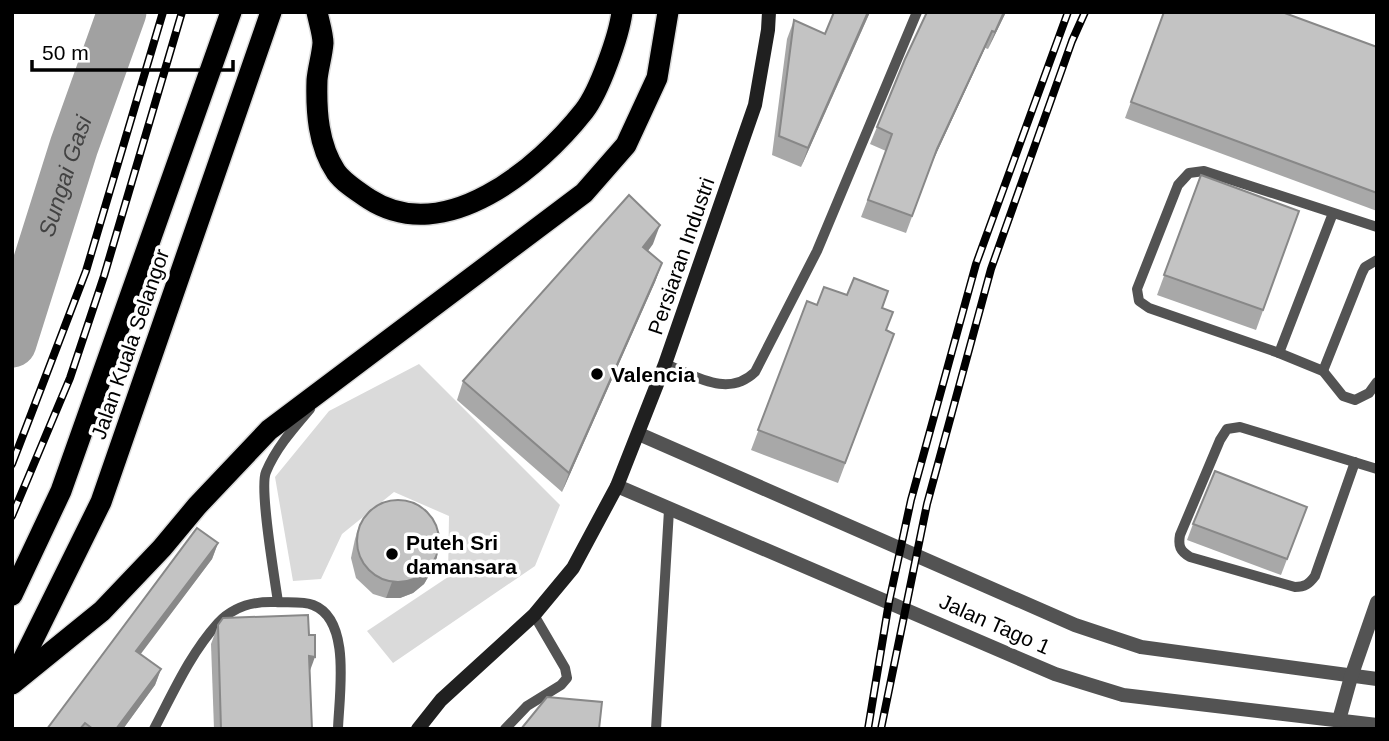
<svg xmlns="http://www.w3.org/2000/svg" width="1389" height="741" viewBox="0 0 1389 741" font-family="Arial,sans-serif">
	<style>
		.green { fill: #dadada }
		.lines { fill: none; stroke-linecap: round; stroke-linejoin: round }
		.river { stroke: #a1a1a1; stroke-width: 49 }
		.highway-casing { stroke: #dbdbdb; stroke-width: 24 }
		.lane { stroke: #535353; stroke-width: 10 }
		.street { stroke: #535353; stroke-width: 14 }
		.secondary { stroke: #202020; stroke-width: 14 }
		.highway { stroke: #000; stroke-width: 21 }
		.rail-casing { stroke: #000; stroke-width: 8 }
		.rail { stroke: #fff; stroke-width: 5; stroke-dasharray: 16; stroke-linecap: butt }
		.wall { fill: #a8a8a8 }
		.shaded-wall { fill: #888 }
		.building { fill: #c3c3c3; stroke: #888; stroke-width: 2 }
		.poi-dot { fill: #000; stroke: #fff; stroke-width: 2.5 }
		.labels { text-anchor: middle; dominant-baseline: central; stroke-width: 7; stroke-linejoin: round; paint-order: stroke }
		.street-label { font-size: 21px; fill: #000; stroke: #fff }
		.poi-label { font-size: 21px; font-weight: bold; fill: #000; stroke: #fff; text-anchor: start }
		.water-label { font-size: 23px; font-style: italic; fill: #424242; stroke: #fff }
	</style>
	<rect width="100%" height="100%" fill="#fff"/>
	<path class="green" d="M419,364l141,141 -25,61 -142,97 -26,-32 81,-54 1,-61 -55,-24 -52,42 -21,45 -28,2 -18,-104 54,-66z"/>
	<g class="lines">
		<path class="river" id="s1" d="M12,343l62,-197 48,-134"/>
		<g class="highway-casing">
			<g id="highway">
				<path d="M317,12c2,10 6,22 6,31 -1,13 -5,25 -6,37 -1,31 1,65 19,92 8,11 21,19 33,27 76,49 170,-31 215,-88 15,-19 35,-75 38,-99"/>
				<path d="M12,595l49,-104 170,-479"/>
				<path d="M15,676l86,-174 170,-490"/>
				<path d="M12,684l90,-73 60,-63 35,-42 72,-76 315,-237 42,-48 31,-67 11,-66"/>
			</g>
		</g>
		<g class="lane">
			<path d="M1333,213l-54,140 -130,-45 -10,-7 -2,-12 41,-104 11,-12 15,-2 173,56"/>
			<path d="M1279,353l44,18 20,25 12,4 14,-7 8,-11"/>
			<path d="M665,364c31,12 63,34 90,8l62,-121 100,-239"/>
			<path d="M1323,371l39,-98 3,-6 12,-7"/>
			<path d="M1355,462l-40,114c-6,8 -10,11 -20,11l-105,-30c-10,-6 -12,-11 -10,-22l40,-95 7,-11 13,-2 137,42"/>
			<path d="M278,602c-3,-22 -19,-114 -12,-130 10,-24 27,-43 44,-63"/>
			<path d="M154,729c19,-36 36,-75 64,-106 16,-17 35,-22 58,-21 10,1 27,-1 37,3 39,15 26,90 25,124"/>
			<path d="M505,729l22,-23 34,-21 6,-7 -2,-10 -31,-53"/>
			<path d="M656,729l13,-219"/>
		</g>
		<g class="street">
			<path d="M639,434l436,191 66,22 236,32"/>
			<path d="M617,486l438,188 68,21 254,30"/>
			<path d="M1339,720l12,-43 26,-75"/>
		</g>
		<path class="secondary" d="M418,729l23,-29 93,-85 39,-47 44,-82 48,-122 90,-259 13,-75 1,-18"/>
		<use href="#highway" class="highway"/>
		<g class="rail-casing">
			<g id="rail">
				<path d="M12,464l74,-193 77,-259"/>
				<path d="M12,516l58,-138 34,-102 78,-264"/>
				<path d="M868,729l21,-127 22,-102 65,-236 92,-252"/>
				<path d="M881,729l46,-225 64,-235 81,-228 13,-29"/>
			</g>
		</g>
		<use href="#rail" class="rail"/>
	</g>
	<g class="wall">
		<path d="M834,12h36l-69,155 -29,-12 15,-116 7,-19 31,14z"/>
		<path d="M1006,12l-18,37 -3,-1 -55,119 -24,66 -45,-16 25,-66 -16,-7 7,-17z"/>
		<path d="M1164,12l213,35v164l-252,-93z"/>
		<path d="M1201,175l98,36 -43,119 -99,-35z"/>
		<path d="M653,244l-5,7 14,12 -7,19 -93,210 -105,-92 6,-19z"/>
		<path d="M807,301l10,4 65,3 4,22 8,4 -56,149 -87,-33z"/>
		<path d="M1307,507l-26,68 -94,-35 6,-16z"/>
		<path d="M360,523l77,34 -6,15 -7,12 -11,9 -13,5h-14l-13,-4 -17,-16 -5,-20 4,-19z"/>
		<path d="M218,543l-6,16 -72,95 21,15 -6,16 -32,44h-76z"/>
		<path d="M218,625l92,47 2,57h-98l-3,-85z"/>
	</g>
	<g class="shaded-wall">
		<path d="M868,12h2l-69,155 7,-19z"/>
		<path d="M1004,12h2l-18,37 7,-17z"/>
		<path d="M992,31l-7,17 -55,119 -24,66 31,-84z"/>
		<path d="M660,225l-7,19 -17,22 7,-19z"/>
		<path d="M662,263l-7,19 -93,210 7,-19z"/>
		<path d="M218,543l-6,16 -81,108 5,-16z"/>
		<path d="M437,557l-6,15 -7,12 -11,9 -13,5h-14l6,-16z"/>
		<path d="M309,656l6,1 -7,19z"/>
		<path d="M161,669l-6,16 -32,44h-7z"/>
	</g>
	<g class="building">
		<path d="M834,12h34l-60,136 -29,-12 15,-116 31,14z"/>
		<path d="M927,12h77l-9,20 -3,-1 -55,118 -25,67 -44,-16 24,-66 -15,-7 28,-68z"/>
		<path d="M1164,12h118l95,35v146l-246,-91z"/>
		<path d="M1201,175l98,36 -36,99 -99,-35z"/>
		<path d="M629,195l31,30 -17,22 19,16 -93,210 -106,-92z"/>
		<path d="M854,278l34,13 -6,17 11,4 -7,18 8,4 -49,129 -87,-33 49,-129 10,4 7,-18 23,8z"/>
		<path d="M1215,471l92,36 -20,52 -94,-35z"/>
		<circle cx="398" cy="541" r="41"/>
		<path d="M197,528l21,15 -82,108 25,18 -45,60h-23l-8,-6 -5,6h-33z"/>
		<path d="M308,615l1,20h6v22l-6,-1 3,73h-91l-3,-104 5,-7z"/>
		<path d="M547,697l55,5 -3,27h-78z"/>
	</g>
	<g class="poi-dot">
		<circle cx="597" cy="374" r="7"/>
		<circle cx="392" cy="554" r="7"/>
	</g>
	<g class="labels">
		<g class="street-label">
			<text transform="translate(681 256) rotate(-71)">Persiaran Industri</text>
			<text transform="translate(130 344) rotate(-71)">Jalan Kuala Selangor</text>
			<text transform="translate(995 624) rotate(24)">Jalan Tago 1</text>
		</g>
		<g class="poi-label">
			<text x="611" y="374">Valencia</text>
			<text x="406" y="542">Puteh Sri<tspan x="406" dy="24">damansara</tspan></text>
		</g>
		<g class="water-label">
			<text stroke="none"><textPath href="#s1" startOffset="175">Sungai Gasi</textPath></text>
		</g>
	</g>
	<rect width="1389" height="741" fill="none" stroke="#000000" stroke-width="28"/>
	<path d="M32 60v10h201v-10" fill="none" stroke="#000000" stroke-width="3.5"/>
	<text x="42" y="60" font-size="21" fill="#000000" stroke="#ffffff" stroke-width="5" paint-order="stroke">50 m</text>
</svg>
